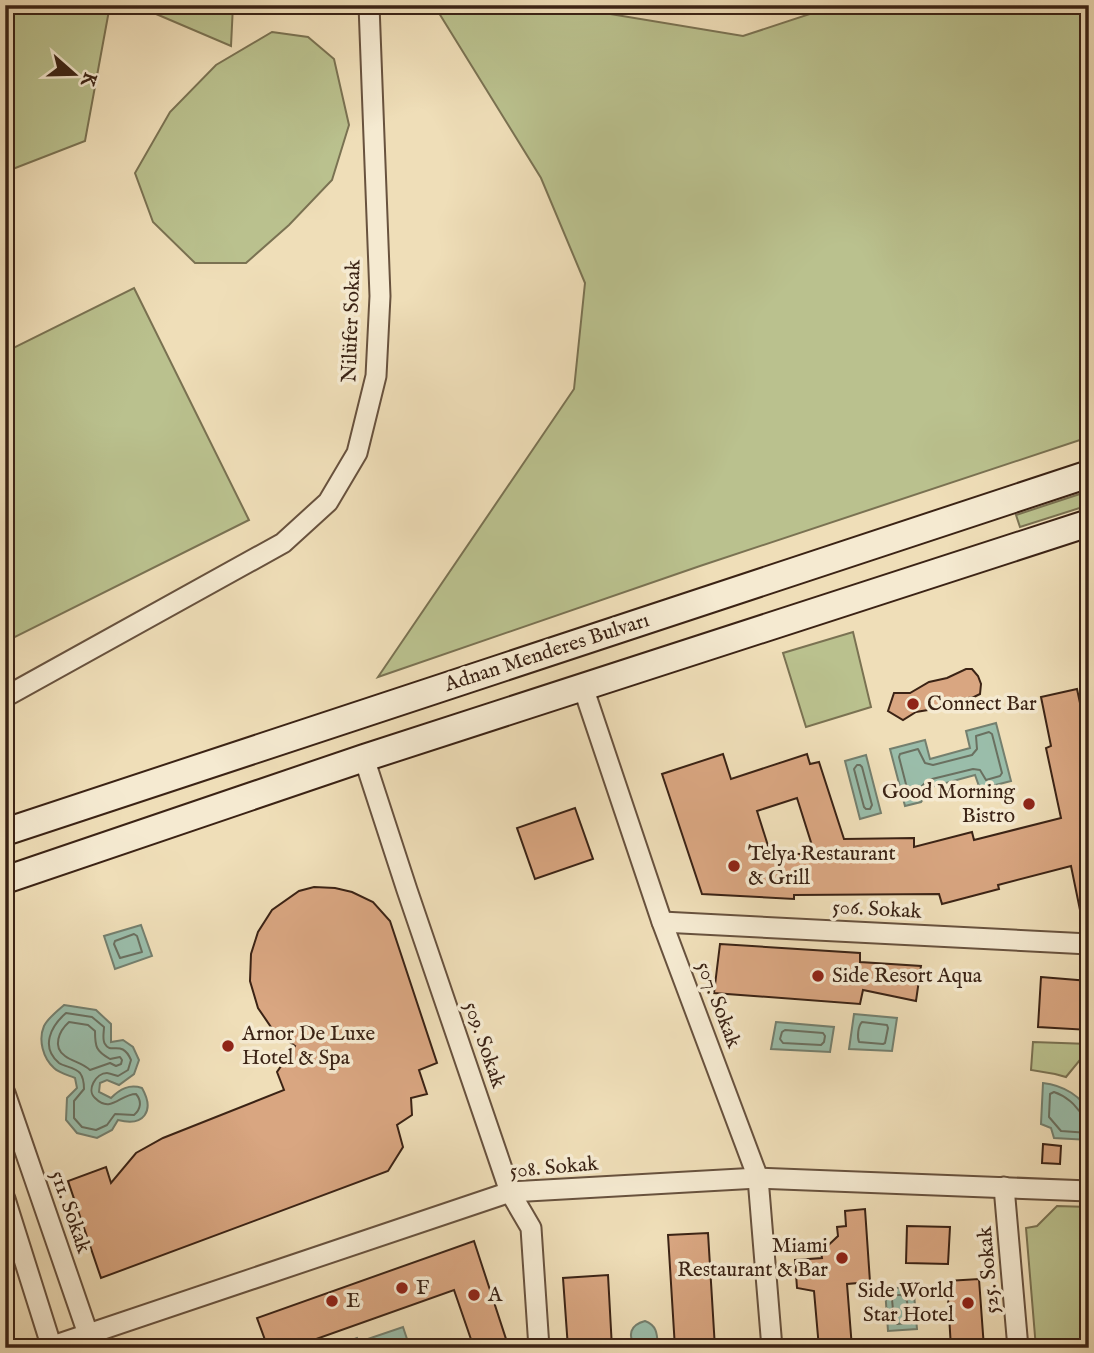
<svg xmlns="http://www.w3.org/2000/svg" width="1094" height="1353" viewBox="0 0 1094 1353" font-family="'IM FELL English',serif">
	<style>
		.green { fill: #bac18e; stroke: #7a7252; stroke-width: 2 }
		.water { fill: #9abdaa; stroke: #747f6e; stroke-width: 2 }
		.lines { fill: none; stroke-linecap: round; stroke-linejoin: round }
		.shore { stroke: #6a7060; stroke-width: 2 }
		.building { fill: #d9a681; stroke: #3b2315; stroke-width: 2; fill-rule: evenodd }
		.street-casing { stroke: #68523e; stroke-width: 23 }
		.secondary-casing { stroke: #3b2315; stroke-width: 30 }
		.street { stroke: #f5ead1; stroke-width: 19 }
		.secondary { stroke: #f5ead1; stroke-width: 26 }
		.poi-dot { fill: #8f2418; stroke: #f5ead1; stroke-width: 2.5 }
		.labels { text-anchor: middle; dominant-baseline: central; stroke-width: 7; stroke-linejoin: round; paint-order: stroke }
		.street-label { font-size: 21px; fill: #3b2315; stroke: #f5ead1 }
		.poi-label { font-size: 21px; fill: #3b2315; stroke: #f5ead1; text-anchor: start }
	</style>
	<rect width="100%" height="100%" fill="#efdeb8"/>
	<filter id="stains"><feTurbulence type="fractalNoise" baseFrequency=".00286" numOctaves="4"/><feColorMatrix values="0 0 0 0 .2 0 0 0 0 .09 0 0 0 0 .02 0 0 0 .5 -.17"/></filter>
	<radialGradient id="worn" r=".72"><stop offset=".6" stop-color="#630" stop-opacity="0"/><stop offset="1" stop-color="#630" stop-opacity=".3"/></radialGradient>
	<g class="green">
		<path d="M5,5h105l-25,136 -80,31z"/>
		<path d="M135,5h98l-2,41z"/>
		<path d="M434,5h122l187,31 94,-31h252v432l-389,129 -322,111 196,-288 11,-106 -44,-105z"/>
		<path d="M272,32l36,5 26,22 15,66 -17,55 -43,45 -43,38h-51l-42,-41 -18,-49 35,-61 46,-47z"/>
		<path d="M134,288l115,232 -244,122v-290z"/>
		<path d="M1089,491v14l-69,22 -4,-12z"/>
		<path d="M853,632l18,75 -65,20 -23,-74z"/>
		<path d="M1033,1042l56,2v5l-23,28 -11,-3 -24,-4z"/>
		<path d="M1057,1206l32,1v141h-53l-10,-120 11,-2z"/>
	</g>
	<g class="water">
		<path d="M996,723l15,58 -31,8 -5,-14 -44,12 -10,15 -16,4 -15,-57 35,-9 5,19 40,-11 -4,-17z"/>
		<path d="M866,755l15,58 -21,6 -15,-58z"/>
		<path d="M141,925l11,31 -37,13 -11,-33z"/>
		<path d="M64,1005l32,5 15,14v18l12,-2 10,7 6,13 -5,14 -15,11 -12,-5 -7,3 -1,9 12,6c9,-9 18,-14 31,-10 13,23 2,39 -24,32l-6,10 -15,8 -20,-5 -11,-13 1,-22 10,-10 -2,-10c-7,-3 -16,-5 -21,-10 -11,-10 -16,-28 -10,-42 4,-8 13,-15 20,-21z"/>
		<path d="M854,1014l43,4 -5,33 -43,-2z"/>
		<path d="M776,1022l58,5 -4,25 -59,-3z"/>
		<path d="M1043,1083c18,2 42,13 46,33 1,7 0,16 0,24l-35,-2 -3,-10 -10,-4z"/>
		<path d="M907,1287l2,6 5,1 3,35 -29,2 -3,-42z"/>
		<path d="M645,1321c13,5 12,14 13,27h-22c-9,-13 -6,-23 9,-27z"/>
		<path d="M403,1327l7,21h-79l26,-10 2,4z"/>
	</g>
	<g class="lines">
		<g class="shore">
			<path d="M989,732l3,2 10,39 -2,3 -14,4 -6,-10 -7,-1 -45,11 -6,6 -5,10 -5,1 -3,-1 -10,-39 1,-3 18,-5 7,14 8,2 39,-10 5,-6 -1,-13z"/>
			<path d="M857,765h3l2,2 10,38 -2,4h-4l-2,-2 -10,-38z"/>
			<path d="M134,934l3,2 5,16 -22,6 -6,-14 1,-3z"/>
			<path d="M66,1013l26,4 12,10c0,5 -2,13 1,17 6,11 17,-5 26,16l-3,10 -10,6c0,0 -10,-3 -11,-3 -11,0 -21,17 -12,25 16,16 25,-4 41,-4 6,7 5,15 -2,21l-19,-1 -8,11 -11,5 -14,-3 -8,-9v-17l10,-12c0,-5 -1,-12 -4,-16 -5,-6 -15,-6 -21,-10 -19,-16 -8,-37 7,-50z"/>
			<path d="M69,1022l19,3 7,6c0,16 1,20 15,28l10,-2 2,3 -1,4 -5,2 -6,-3 -20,7c-9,-8 -17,-8 -25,-14 -13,-9 -6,-25 4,-34z"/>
			<path d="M862,1022l25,3 1,3 -3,15 -2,1 -24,-2c-2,-5 -1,-16 3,-20z"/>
			<path d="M785,1030l38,3 2,3 -1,6 -3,3 -38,-2 -3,-4 2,-7z"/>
			<path d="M1089,1116c-10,-1 -11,-9 -19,-15 -5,-4 -10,-7 -16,-9l-4,2 -1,23 12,14 28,2"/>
			<path d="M896,1295h5l6,6 2,18 -2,4 -10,1 -3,-3 -2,-22z"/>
		</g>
	</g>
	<g class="building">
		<path d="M966,669h6l6,7 3,8 -1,10 -6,3 -22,4 -12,7 -24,4 -13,8 -15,-9 6,-18h16l19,-11 18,-4z"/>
		<path d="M1077,689l12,56v165h-9l-9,-44 -73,19 1,4 -57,15 -3,-10 -145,1v4l-92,-5 -40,-120 61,-20 8,25 76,-25 3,10 9,-2 25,77 70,-1v9l58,-15 2,8 87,-22 -15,-70 5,-2 -10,-49zM797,798l18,57 -45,-3 -13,-41z"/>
		<path d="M575,808l18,51 -58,20 -18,-51z"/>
		<path d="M314,887l21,1 17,4 21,10 17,19 47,142 -18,7 8,24 -16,4 1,17 -15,10 6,22 -15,24 -287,107 -33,-97 38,-14 5,16 25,-30 27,-15 121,-48 -7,-18 18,-26 -22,-16 -15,-22 -8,-27 1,-27 7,-22 14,-22 27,-19z"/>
		<path d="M720,944l140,9v9l61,4 -5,35 -53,-11 -3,14 -146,-11z"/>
		<path d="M1041,977l48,4v49l-51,-3z"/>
		<path d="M1043,1144l18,2 -1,18 -18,-1z"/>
		<path d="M865,1209l5,73 -23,2 5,64h-33l-5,-57 -17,-3 -2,-28 27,-2 -1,-6 17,-16 -1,-9 9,-1 -1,-15z"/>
		<path d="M907,1226l43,1 -2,37 -42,-1z"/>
		<path d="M708,1233l7,115h-40l-7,-113z"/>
		<path d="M474,1241l32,98 -26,9h-6l-20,-58 -163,58h-23l-11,-30z"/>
		<path d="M608,1275l4,73h-44l-5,-70z"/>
		<path d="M979,1279l5,69h-33l-4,-67z"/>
	</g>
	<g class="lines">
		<g class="street-casing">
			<g id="street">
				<path d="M583,687l79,235 96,256 14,170"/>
				<path d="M5,697l278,-154 45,-41 29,-49 19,-77 4,-80 -11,-291"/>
				<path d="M364,758l43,132 103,302 21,36 8,120"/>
				<path d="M662,922l427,22"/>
				<path d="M5,1093l83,241 2,14"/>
				<path d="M1004,1187l14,161"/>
				<path d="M5,1199l47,149"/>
				<path d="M47,1348l463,-156 248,-14 331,13"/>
			</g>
		</g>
		<g class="secondary-casing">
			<g id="secondary">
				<path d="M5,832l1084,-358"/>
				<path d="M5,880l359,-122 725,-235"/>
			</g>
		</g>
		<use href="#street" class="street"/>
		<use href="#secondary" class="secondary"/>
	</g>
	<g class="poi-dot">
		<circle cx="913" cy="704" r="7"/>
		<circle cx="1029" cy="804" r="7"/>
		<circle cx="734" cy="866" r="7"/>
		<circle cx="818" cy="976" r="7"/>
		<circle cx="228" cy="1046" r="7"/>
		<circle cx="842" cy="1258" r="7"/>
		<circle cx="402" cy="1288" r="7"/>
		<circle cx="474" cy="1295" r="7"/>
		<circle cx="332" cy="1301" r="7"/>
		<circle cx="968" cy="1303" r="7"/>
	</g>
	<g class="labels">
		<g class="street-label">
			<text transform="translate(352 321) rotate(-88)">Nilüfer Sokak</text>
			<text transform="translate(547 653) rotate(-18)">Adnan Menderes Bulvarı</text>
			<text transform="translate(877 910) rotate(3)">506. Sokak</text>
			<text transform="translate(718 1005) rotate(69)">507. Sokak</text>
			<text transform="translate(484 1045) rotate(71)">509. Sokak</text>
			<text transform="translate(554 1168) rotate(-5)">508. Sokak</text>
			<text transform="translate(70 1212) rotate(71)">511. Sokak</text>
			<text transform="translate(989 1270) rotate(-95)">525. Sokak</text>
		</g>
		<g class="poi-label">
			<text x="927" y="704">Connect Bar</text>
			<text x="1015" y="792" text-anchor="end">Good Morning<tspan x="1015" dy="24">Bistro</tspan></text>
			<text x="748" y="854">Telya Restaurant<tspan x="748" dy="24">&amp; Grill</tspan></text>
			<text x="832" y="976">Side Resort Aqua</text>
			<text x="242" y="1034">Arnor De Luxe<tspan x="242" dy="24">Hotel &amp; Spa</tspan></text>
			<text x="828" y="1246" text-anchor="end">Miami<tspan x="828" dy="24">Restaurant &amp; Bar</tspan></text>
			<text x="416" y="1288">F</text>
			<text x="954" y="1291" text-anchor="end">Side World<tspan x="954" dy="24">Star Hotel</tspan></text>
			<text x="488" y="1295">A</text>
			<text x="346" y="1301">E</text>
		</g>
	</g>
	<rect width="1094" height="1353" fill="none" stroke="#efdeb8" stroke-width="28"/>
	<rect x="7" y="7" width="1080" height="1339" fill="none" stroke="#3b2315" stroke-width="3.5"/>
	<rect x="14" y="14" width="1066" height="1325" fill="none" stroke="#3b2315" stroke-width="2"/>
	<g transform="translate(74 74) rotate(110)" stroke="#f5ead1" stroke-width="5" paint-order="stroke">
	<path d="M0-5L12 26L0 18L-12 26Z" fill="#3b2315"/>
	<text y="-10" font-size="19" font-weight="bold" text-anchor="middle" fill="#3b2315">K</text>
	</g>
	<rect width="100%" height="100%" filter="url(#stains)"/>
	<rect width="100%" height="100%" fill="url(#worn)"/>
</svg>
